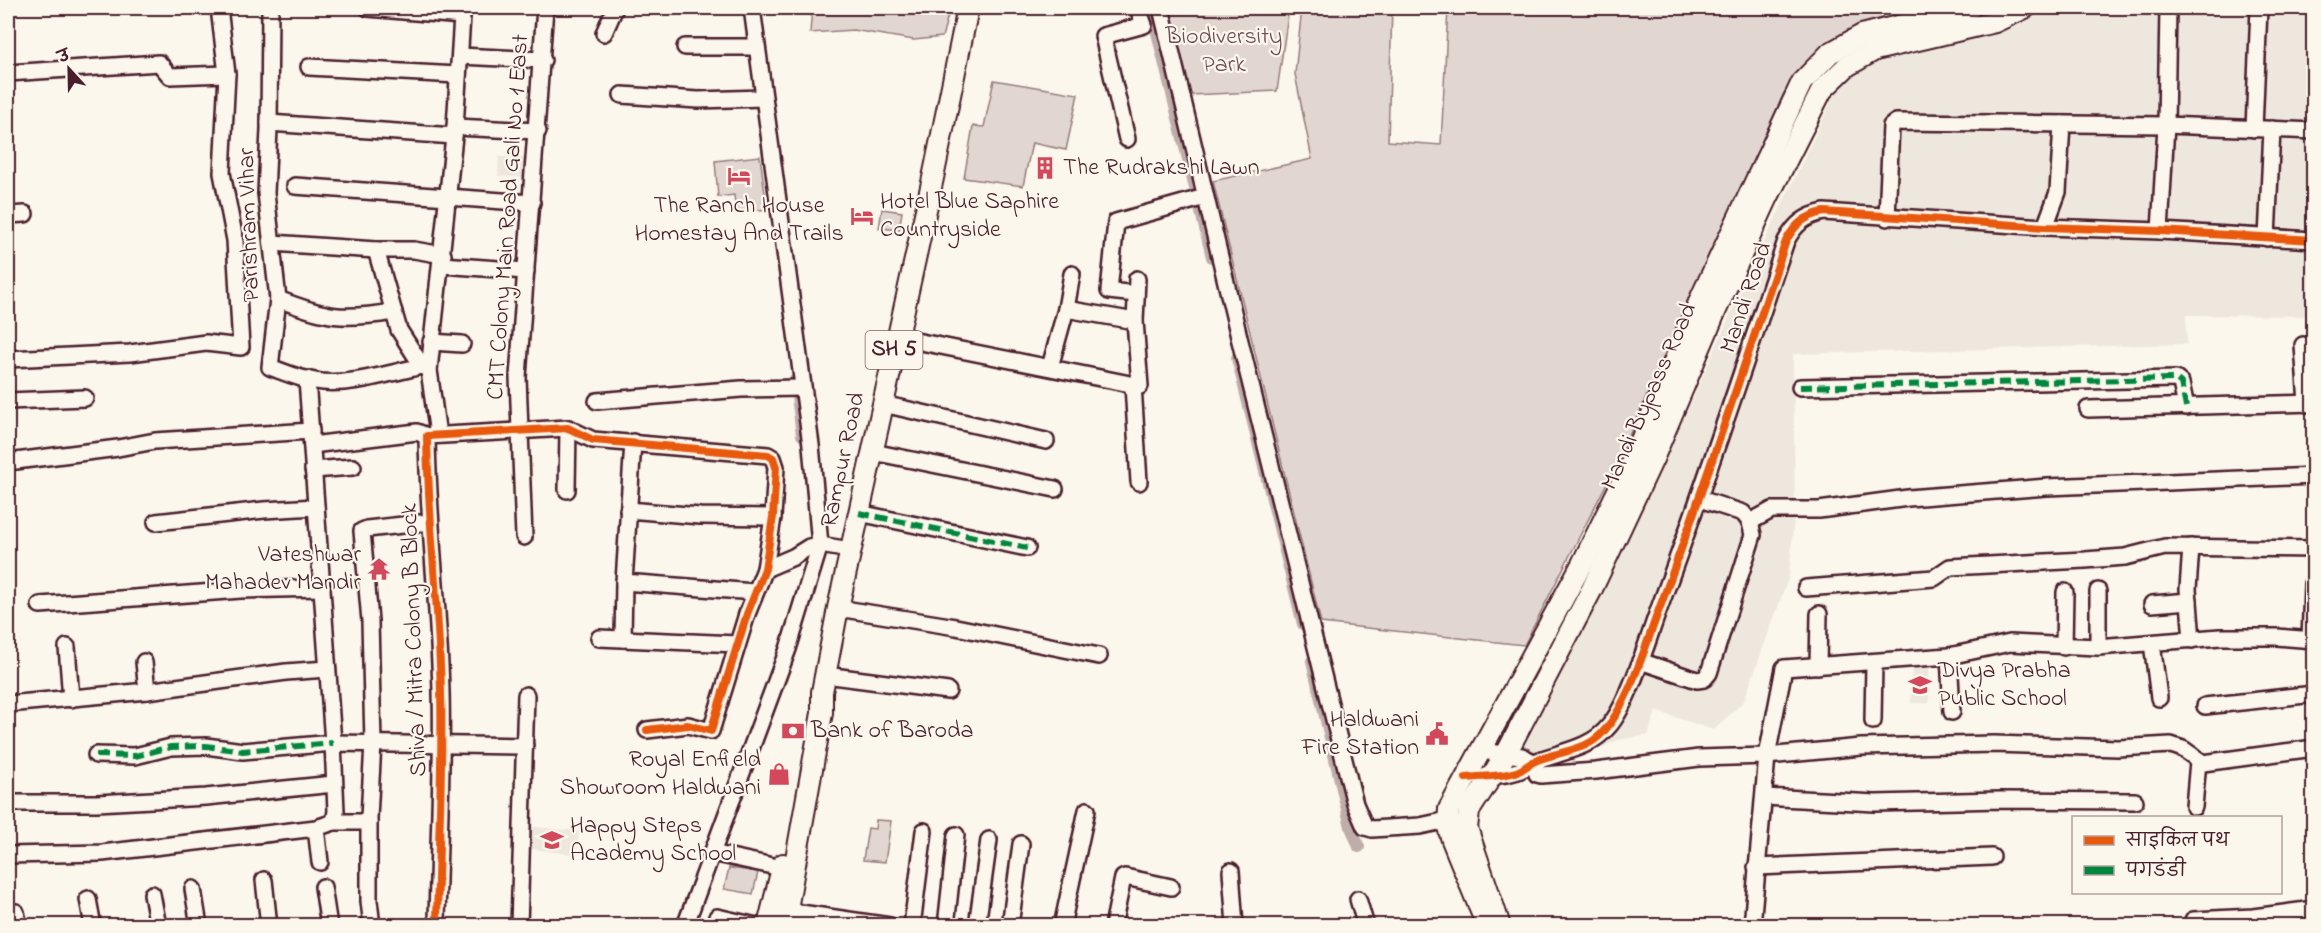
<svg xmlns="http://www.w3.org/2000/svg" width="2321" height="933" viewBox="0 0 2321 933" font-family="'Indie Flower','Playpen Sans Deva',sans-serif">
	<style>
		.built { fill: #eee7de }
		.green { fill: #e2d7d0; stroke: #967b7e; stroke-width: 1.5 }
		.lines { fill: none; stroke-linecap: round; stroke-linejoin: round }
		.canal { stroke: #bfadaa; stroke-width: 12 }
		.minor-casing { stroke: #4a1f2b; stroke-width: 20 }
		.major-casing { stroke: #4a1f2b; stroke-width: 24 }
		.minor { stroke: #fbf7ec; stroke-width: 15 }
		.major { stroke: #fbf7ec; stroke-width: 20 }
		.quiet { stroke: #00873e; stroke-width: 6; stroke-dasharray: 12 6; stroke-linecap: butt }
		.cycleway-casing { stroke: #fbf7ec; stroke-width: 11 }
		.cycleway { stroke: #e8590c; stroke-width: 8 }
		.labels { text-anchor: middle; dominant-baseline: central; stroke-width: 4.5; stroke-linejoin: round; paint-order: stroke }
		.shield { fill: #fbf7ec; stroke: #7f6065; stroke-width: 1.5 }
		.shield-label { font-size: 22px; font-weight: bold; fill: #4a1f2b }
		.park-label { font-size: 24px; fill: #704d54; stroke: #fbf7ec }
		.poi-label { font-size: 24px; fill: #4a1f2b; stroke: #fbf7ec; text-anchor: start }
		.street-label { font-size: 24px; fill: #4a1f2b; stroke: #fbf7ec }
	</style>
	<rect width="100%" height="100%" fill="#fbf7ec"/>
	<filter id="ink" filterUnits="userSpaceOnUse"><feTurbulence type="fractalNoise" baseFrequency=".0167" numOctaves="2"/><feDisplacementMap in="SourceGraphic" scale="12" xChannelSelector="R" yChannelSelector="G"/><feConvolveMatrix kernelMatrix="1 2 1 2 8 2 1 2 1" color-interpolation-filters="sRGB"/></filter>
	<g filter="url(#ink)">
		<g class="built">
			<path d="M2039,8h274v308l-127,-1 1,29 -394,10 2,152 -6,70 -45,125 -30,29 -58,-19 -8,24 -30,5 -29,14 -91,27 171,-329 75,-168 95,-199 41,-29 121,-28z"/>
			<path d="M499,157l32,1 -2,20 -31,-2z"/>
			<path d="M1912,667h17v36h-18z"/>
			<path d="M525,826l54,5 -2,24 -52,-7z"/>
		</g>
		<g class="green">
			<path d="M812,8h138l-8,29 -28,3 -61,-10 -43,3z"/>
			<path d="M1168,8h121l-12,83 -87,4z"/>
			<path d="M1302,8h90l-4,133 53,4 7,-137h502l-142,55 -24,30 -171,378 -89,174 -203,-22 -108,-442 99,-22 -17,-85z"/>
			<path d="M994,80l84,14 -12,56 -34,-7 -9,43 -59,-8 9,-52 11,1z"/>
			<path d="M760,156l7,53 -31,4 -2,-18 -16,2 -3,-36z"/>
			<path d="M882,209l20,3 -3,18 -20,-2z"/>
			<path d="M876,820l15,1 -6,41 -22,-2 5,-32 7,1z"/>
			<path d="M729,868l29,4 -5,22 -29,-5z"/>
		</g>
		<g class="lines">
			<g class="canal">
				<path d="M1151,8l61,249"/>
				<path d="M1237,358l66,266"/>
				<path d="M795,380l7,55"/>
				<path d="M1312,661l39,166 8,20"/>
			</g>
			<g class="minor-casing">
				<g id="minor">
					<path d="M270,8l-1,121 -3,64 12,106 -8,68c14,5 29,12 45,14 32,6 75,-8 107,-15"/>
					<path d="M368,8l94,8"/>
					<path d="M1161,8l78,329 116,467 10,23 7,2 48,-3 28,-6"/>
					<path d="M604,33l11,-25"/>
					<path d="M685,47h72"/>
					<path d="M460,56l83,4"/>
					<path d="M309,67l149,8"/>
					<path d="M8,73l151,-10 11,13 57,-2"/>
					<path d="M622,95l76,5 65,-2"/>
					<path d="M269,123l185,13"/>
					<path d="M455,127l83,4"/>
					<path d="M2254,129l5,-121"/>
					<path d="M1127,139l-24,-103 41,-11 -6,-17"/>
					<path d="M295,186l237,17"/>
					<path d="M8,215l17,-1"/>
					<path d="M1887,218l4,-92 5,-4 270,3 148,6"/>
					<path d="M2045,227l13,-35 4,-68"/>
					<path d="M2160,231l6,-106 2,-117"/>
					<path d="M2267,238l5,-109"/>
					<path d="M272,243l104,7h38l29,5"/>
					<path d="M376,250l23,80 23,36 7,4"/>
					<path d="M442,265l84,6"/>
					<path d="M1136,294l-27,-3 7,-69 89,-25"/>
					<path d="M278,299c49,19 64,21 116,13"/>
					<path d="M1066,309l69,12"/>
					<path d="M896,337l244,49 -5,-65 2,-42"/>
					<path d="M431,342l31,2"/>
					<path d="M2303,345l4,59"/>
					<path d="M8,359l122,-6 76,-10 35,4 -6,-107 -13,-67 5,-99 -8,-66"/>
					<path d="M1050,367l16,-58 6,-35"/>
					<path d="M1133,385l6,97"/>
					<path d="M1800,387l376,-8 5,4 5,24"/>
					<path d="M8,401l77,-3"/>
					<path d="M597,401l144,-12 62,-1"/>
					<path d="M883,404l163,37"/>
					<path d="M2088,409l226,-6"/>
					<path d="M438,435l-9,-65 26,-243 7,-111 -4,-8"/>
					<path d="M633,442l-9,140 130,10"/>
					<path d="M312,445l105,-13 10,4"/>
					<path d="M873,452l182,37"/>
					<path d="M8,462l110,-14 37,-7 156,-10"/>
					<path d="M313,470l40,-3"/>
					<path d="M567,490l1,-62"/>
					<path d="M628,510l72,6 73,1"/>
					<path d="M859,513l168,35"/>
					<path d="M156,522l108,-12 52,-3"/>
					<path d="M1750,522l22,-12h47l89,-12 139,-11 267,-11"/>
					<path d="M524,537l-6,-160 27,-369"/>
					<path d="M2191,547l-3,42 4,51"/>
					<path d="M765,569l28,-12 16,-10 11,-2 30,5"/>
					<path d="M1806,588l128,-10 16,-11 135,-7 40,-3 40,-10 149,2"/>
					<path d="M2098,591v56"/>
					<path d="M2152,604l37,-3"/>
					<path d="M40,605l201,-15 81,-2"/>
					<path d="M838,608l118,19 143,29"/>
					<path d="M599,638l138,6"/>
					<path d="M623,639l1,-57"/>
					<path d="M2310,641l2,-57"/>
					<path d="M2152,643l7,55"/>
					<path d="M67,647l4,52"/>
					<path d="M2064,647l1,-55"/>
					<path d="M1949,656l3,56"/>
					<path d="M1640,661l57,19 7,-1 5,-6 44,-138 -3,-13 -7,-9 -43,-14"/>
					<path d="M144,662l3,29"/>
					<path d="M1818,666l1,-52"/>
					<path d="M825,675l123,16"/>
					<path d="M8,704l139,-13 139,-19 41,-3"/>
					<path d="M2205,706l109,-12"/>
					<path d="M1873,721l1,-59"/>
					<path d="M1480,751l42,5 11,6"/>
					<path d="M96,755l39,1 36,-9 35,-1 37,5 90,-8 192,3"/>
					<path d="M1533,762l4,12 4,1 55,-4 103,-13 68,-2 94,-9 133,-3 124,4 53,-3 12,4 20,14 111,-15"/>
					<path d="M1486,776c13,-1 28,-2 39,-8 5,-2 7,-6 12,-7 26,-10 53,-12 72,-35 21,-25 39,-88 51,-120 45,-121 85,-243 126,-365 9,-17 19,-25 38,-29l221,15 115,4 154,9"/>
					<path d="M1764,797l111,6 125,-3 135,1"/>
					<path d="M8,803h89l109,-6 128,-13"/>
					<path d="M2194,807l4,-46"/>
					<path d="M334,822h35"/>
					<path d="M316,828l4,34"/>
					<path d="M712,853l70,15"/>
					<path d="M8,855l94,-2 214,-25 18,-6 2,-11 -3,-68 -26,-364"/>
					<path d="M1756,867l236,-10"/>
					<path d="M1231,871l4,55"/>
					<path d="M264,880l5,46"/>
					<path d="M323,887l6,39"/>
					<path d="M193,889l6,37"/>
					<path d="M152,894l6,32"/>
					<path d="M88,899l5,27"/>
					<path d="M1358,899l8,27"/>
					<path d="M787,911l103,15"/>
					<path d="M16,912l3,14"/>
					<path d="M2193,920l60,-3 61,-8"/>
					<path d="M372,926l-3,-25v-83l4,-75 -3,-122 -8,-90 5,-2 63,-7"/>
					<path d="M437,926c1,-78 6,-156 4,-234 -2,-85 -13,-170 -14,-256l141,-8 25,12 175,15 5,3 3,9 -3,50 -8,52 -18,45 -36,117 -23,-6 -41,5"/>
					<path d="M519,926l7,-231"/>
					<path d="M685,926l103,-277 32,-104 -9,-100 -59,-437"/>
					<path d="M715,926l2,-9 40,9"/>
					<path d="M912,926l12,-95"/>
					<path d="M946,926l10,-91"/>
					<path d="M977,926l12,-86"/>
					<path d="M1010,926l11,-82"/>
					<path d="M1062,926l25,-116"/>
					<path d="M1113,926l10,-48 2,-1 46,10"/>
					<path d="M1752,926l15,-170 17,-88 165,-12 61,-13 88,4 122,-10h57l37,3"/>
				</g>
			</g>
			<g class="major-casing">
				<g id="major">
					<path d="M768,926l15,-62"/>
					<path d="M784,926l38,-213v-21l16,-84 95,-430 35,-170"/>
					<path d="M1487,926l-35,-86 -4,-13 1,-18 133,-245 49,-100 71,-169 100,-213 28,-29 32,-18 108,-27"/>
					<path d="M1500,926l-33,-98 2,-17 37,-57 86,-165 61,-130 63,-149 51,-111 55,-109 25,-24 28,-16 120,-28 30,-14"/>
				</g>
			</g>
			<use href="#minor" class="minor"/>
			<use href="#major" class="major"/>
			<g class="quiet">
				<path d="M1800,387l376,-8 5,4 5,24"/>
				<path d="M859,513l168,35"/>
				<path d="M96,755l39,1 36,-9 35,-1 37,5 90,-8"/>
			</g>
			<g class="cycleway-casing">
				<g id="cycleway">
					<path d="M1466,778c16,-2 34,-1 50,-6 7,-2 12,-8 19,-11 20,-9 46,-9 63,-24 29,-25 48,-94 62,-130 45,-121 85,-244 126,-366 9,-17 19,-25 38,-29l221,15 115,4 154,9"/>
					<path d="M437,926c1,-78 6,-156 4,-234 -2,-85 -13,-170 -14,-256l141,-8 25,12 175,15 5,3 3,9 -3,50 -8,52 -18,45 -36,117 -23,-6 -41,5"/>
				</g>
			</g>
			<use href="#cycleway" class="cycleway"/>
		</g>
	</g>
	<defs>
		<g id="building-bare" transform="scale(1.8)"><path d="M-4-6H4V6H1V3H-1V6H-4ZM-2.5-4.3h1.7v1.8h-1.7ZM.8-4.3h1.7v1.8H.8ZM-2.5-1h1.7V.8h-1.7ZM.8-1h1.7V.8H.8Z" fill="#d1495b" stroke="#fbf7ec" stroke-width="2.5" paint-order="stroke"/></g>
		<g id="hotel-bare" transform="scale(1.8)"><path d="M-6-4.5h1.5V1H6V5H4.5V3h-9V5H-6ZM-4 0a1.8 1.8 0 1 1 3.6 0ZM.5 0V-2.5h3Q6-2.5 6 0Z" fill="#d1495b" stroke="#fbf7ec" stroke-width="2.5" paint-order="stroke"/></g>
		<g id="temple-bare" transform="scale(1.8)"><path d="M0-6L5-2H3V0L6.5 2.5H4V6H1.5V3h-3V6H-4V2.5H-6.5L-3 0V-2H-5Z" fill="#d1495b" stroke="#fbf7ec" stroke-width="2.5" paint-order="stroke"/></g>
		<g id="school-bare" transform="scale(1.8)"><path d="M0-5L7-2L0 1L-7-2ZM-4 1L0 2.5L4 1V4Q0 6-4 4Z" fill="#d1495b" stroke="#fbf7ec" stroke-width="2.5" paint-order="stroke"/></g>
		<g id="bank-bare" transform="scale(1.8)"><path d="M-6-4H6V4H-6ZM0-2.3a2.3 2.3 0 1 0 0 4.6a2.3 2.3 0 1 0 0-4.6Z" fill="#d1495b" stroke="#fbf7ec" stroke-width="2.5" paint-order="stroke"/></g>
		<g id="civic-bare" transform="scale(1.8)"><path d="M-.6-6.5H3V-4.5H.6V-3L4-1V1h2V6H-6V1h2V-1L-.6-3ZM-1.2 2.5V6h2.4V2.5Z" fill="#d1495b" stroke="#fbf7ec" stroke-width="2.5" paint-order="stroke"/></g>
		<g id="shop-bare" transform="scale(1.8)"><path d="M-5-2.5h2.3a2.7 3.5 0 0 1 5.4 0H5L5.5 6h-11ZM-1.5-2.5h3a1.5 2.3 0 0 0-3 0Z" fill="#d1495b" stroke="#fbf7ec" stroke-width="2.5" paint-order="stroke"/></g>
	</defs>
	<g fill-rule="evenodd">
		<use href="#building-bare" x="1045" y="168"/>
		<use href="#hotel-bare" x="739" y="176"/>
		<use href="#hotel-bare" x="862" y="216"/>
		<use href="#temple-bare" x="379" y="569"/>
		<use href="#school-bare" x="1920" y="685"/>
		<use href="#bank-bare" x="793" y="731"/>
		<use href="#civic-bare" x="1437" y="734"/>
		<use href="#shop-bare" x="779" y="774"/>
		<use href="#school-bare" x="552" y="840"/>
	</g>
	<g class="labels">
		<rect class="shield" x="865.5" y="331" width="57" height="38" rx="4.5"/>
		<g class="shield-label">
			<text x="894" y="350">SH 5</text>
		</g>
		<g class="park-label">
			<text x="1224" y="37">Biodiversity<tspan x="1224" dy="28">Park</tspan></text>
		</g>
		<g class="poi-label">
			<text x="1063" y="168">The Rudrakshi Lawn</text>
			<text x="880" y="202">Hotel Blue Saphire<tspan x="880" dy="28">Countryside</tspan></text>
			<text x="739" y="206" text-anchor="middle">The Ranch House<tspan x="739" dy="28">Homestay And Trails</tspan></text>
			<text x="361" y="555" text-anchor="end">Vateshwar<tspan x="361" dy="28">Mahadev Mandir</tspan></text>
			<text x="1938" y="671">Divya Prabha<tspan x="1938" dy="28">Public School</tspan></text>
			<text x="1419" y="720" text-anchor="end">Haldwani<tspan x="1419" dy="28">Fire Station</tspan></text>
			<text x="811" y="731">Bank of Baroda</text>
			<text x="761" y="760" text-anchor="end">Royal Enfield<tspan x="761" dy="28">Showroom Haldwani</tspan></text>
			<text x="570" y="826">Happy Steps<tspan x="570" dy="28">Academy School</tspan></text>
		</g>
		<g class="street-label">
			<text transform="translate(509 217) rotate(-86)">CMT Colony Main Road Gali No 1 East</text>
			<text transform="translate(250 225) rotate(-92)">Parishram Vihar</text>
			<text transform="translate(1747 298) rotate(-71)">Mandi Road</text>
			<text transform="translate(1650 397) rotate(-66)">Mandi Bypass Road</text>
			<text transform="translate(844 460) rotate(-78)">Rampur Road</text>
			<text transform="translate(415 640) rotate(-92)">Shiva / Mitra Colony B Block</text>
		</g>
	</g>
	<rect width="2321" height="933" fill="none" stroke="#fbf7ec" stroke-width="30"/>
	<rect x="15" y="15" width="2291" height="903" fill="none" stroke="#4a1f2b" stroke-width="2" filter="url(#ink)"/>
	<rect x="2072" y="816" width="210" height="78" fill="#fbf7ec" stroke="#b4a19f" stroke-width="1.5"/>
	<rect x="2084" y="836" width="30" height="9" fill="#e8590c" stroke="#b4a19f" stroke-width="1.5"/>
	<text x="2126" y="846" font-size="18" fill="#4a1f2b">साइकिल पथ</text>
	<rect x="2084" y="866" width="30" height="9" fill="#00873e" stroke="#b4a19f" stroke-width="1.5"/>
	<text x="2126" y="876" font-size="18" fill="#4a1f2b">पगडंडी</text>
	<g transform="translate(69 69) rotate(338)" stroke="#fbf7ec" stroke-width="4.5" paint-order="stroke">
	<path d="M0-4.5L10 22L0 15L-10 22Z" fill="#4a1f2b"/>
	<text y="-9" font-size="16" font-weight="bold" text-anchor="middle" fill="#4a1f2b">उ</text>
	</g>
</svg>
